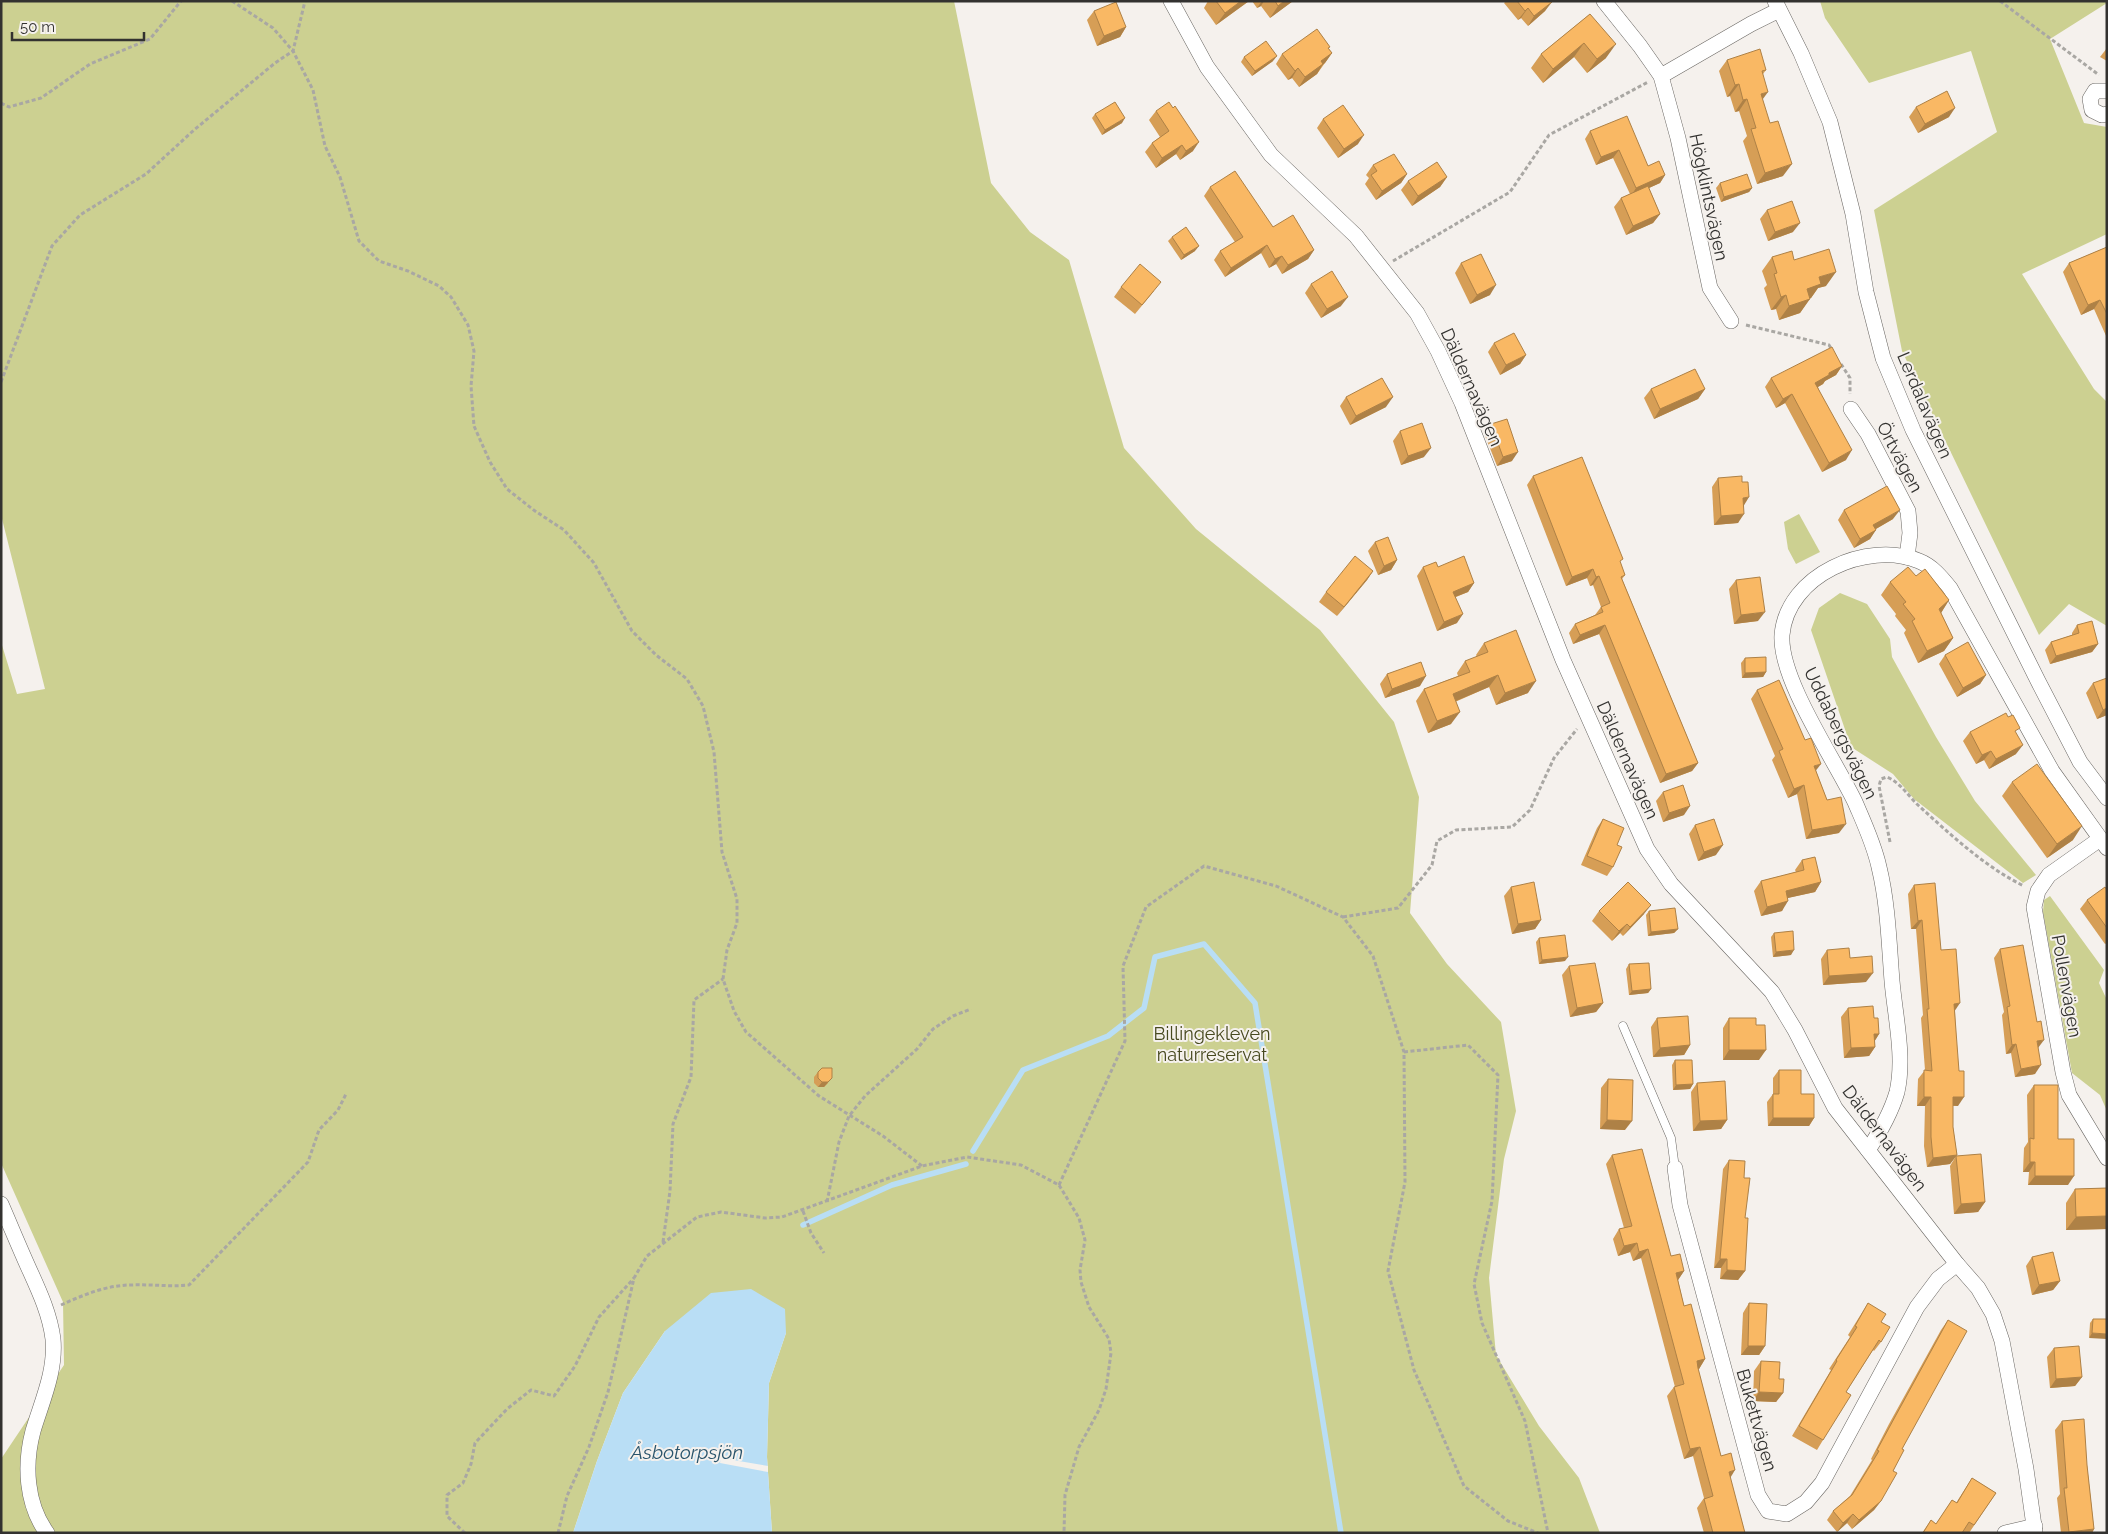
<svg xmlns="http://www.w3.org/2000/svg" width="2108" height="1534" viewBox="0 0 2108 1534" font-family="Raleway,sans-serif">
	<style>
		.green { fill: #ccd091 }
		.water { fill: #b9def5 }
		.pier { fill: #f5f1ed }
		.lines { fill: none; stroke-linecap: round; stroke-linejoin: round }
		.stream { stroke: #b9def5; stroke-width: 5.5 }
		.service-casing { stroke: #696662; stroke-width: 9 }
		.minor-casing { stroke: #696662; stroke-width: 16 }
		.path { stroke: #a9a7a3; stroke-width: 3; stroke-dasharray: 4 2.5; stroke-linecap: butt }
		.service { stroke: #fff; stroke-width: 8 }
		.minor { stroke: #fff; stroke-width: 15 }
		.wall { fill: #d69e56 }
		.shaded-wall { fill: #ae8146 }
		.building { fill: #f9b864; stroke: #ae8146 }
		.labels { text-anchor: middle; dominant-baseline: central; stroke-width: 4; stroke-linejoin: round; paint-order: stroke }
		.street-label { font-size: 18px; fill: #333230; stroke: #f5f1ed }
		.park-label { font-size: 18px; fill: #47491f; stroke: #f5f1ed }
		.water-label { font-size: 19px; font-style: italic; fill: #29546c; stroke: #f5f1ed }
	</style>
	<rect width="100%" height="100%" fill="#f5f1ed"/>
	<g class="green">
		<path d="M1,1h953l37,182 39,49 39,28 55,188 72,81 124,101 74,92 25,75 -9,116 37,51 54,58 15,89 -12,48 -15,119 7,77 43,71 40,52 21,55h-828l-5,-76 2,-74 17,-50 -121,-2 -42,62 -26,68 -24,72h-572v-74l63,-94 -1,-63 -62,-139v-521l16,52 28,-5 -44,-174z"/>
		<path d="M1820,1h287v2l-57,36 34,84 23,4v107l-85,40 72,115 13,13v224l-38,-22 -30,31 -137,-284 -28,-141 123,-78 -26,-81 -102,32 -44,-65z"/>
		<path d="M1799,514l21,38 -24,12 -8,-15 -4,-27z"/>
		<path d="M1840,593l27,11 23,35 2,18 44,80 39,64 61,74 -13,8 -109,-84 -21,-25 -42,-27 -40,-117 8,-22z"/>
		<path d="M2050,896l54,74 -5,13 8,17v111l-7,-16 -28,-22 -29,-161 1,-12z"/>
	</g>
	<path class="water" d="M751,1289l34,20 1,24 -17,50 -2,74 5,76h-199l24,-72 26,-68 42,-62 46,-38z"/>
	<path class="pier" d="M721,1458l47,8v6l-48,-9z"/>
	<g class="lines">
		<g class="stream">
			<path d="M973,1151l50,-81 85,-34 36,-28 11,-51 49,-13 51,59 86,530"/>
			<path d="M803,1225l89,-40 74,-21"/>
		</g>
		<g class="service-casing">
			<path id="service" d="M1623,1026l48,112 4,30"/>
		</g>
		<g class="minor-casing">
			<g id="minor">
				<path d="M1171,1l36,66 64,88 85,81 61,77 21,38 24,52 101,257 84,189 24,35 101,108 23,38 40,78 122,156 21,24 15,26 9,27 24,128 9,64"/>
				<path d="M1604,1l36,45 21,30 17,62 32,150 21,33"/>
				<path d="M1775,1l26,52 29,69 23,92 13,78 17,66 30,72 125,251 42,81 27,36"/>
				<path d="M1661,76l90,-52 28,-14"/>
				<path d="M2107,91h-12l-5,8 2,11 10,5 5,-1"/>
				<path d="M1851,409l17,25 40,77 2,22 -3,24"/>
				<path d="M2100,839l-51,36 -11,16 -4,16 29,165 6,23 38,63"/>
				<path d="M1868,1150c12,-18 23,-37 29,-58 8,-35 -2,-76 -5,-111 -3,-38 -4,-77 -13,-114 -5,-23 -15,-44 -24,-65 -20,-42 -76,-123 -73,-167 5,-60 85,-95 137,-74 13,5 22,16 31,27l102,183 55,77"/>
				<path d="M1675,1168l5,37 78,290 10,16 19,3 19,-12 16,-19 95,-176 21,-28 19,-15"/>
				<path d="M1,1204c10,23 19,45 29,67 10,22 20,44 23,68 3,32 -11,62 -20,92 -9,34 -7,73 14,102"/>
				<path d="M2005,1533l30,-7"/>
			</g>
		</g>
		<g class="path">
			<path d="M232,1l41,27 20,23 20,39 12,56 15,31 19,64 20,20 29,10 31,15 12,11 17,28 6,26 -3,35 3,40 16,36 17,27 28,22 29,19 30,33 38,68 24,24 31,24 16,27 11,46 8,100 15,47v24l-10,27 -4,29 11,32 12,21 73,64 64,40 39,30"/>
			<path d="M2000,1l99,74"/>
			<path d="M1,103l8,4 32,-9 49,-34 60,-25 31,-38"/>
			<path d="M1393,261l117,-69 39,-57 99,-53"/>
			<path d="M1746,325l83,20 3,5"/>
			<path d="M1841,364l9,14v16"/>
			<path d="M1,382l51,-136 28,-31 66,-41 48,-44 81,-67 18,-12 12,-50"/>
			<path d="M1890,842l-11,-56 2,-7 6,-2c14,6 21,19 32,29 32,29 66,61 105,80"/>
			<path d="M1343,917l55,-9 34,-43 5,-24 19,-11 56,-3 18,-17 24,-52 23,-29"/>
			<path d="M1404,1052l64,-7 30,30 -6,126 -18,83 8,39 43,98 23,112"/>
			<path d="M1059,1185l66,-144 -2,-75 23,-59 58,-41 72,20 67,31 30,39 31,96 1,130 -17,89 26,99 50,116 44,35 30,12"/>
			<path d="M827,1202l12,-60 10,-26 16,-20 52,-47 16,-20 20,-13 18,-7"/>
			<path d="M803,1211l8,22 13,20"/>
			<path d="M663,1242l7,-51 3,-67 18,-47 3,-77 29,-21"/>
			<path d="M61,1305c22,-10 46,-20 70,-20 19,-1 38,2 58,0l119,-123 11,-32 19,-20 8,-16"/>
			<path d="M465,1533l-18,-17v-21l16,-12 8,-19 4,-21 32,-34 24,-19 23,6 21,-30 24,-49 35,-39"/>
			<path d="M558,1533l9,-37 22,-49 19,-55 26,-114 13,-22 50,-39 24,-5 44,6 17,-1 140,-51 45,-9 54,8 38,20 20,33 6,22 -5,30 1,12 8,25 20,32 2,14 -5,36 -7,21 -20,37 -14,48 -1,38"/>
		</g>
		<use href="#service" class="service"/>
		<use href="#minor" class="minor"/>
	</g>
	<g class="wall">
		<path d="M1208,1h41l-33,24 -12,-17z"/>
		<path d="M1252,1h41l-23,17 -9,-12 -4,2z"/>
		<path d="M1506,1h45l-6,10 -17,15 -7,-8 -3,2 -14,-17z"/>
		<path d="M1094,11l32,16 -6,10 -23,9 -10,-26z"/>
		<path d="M1590,14l16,44 -19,15 -13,-16 -31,26 -12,-15 10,-14z"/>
		<path d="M2107,48v13l-7,-4z"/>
		<path d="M1329,49l3,4 -15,21 -18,13 -7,-9 -4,2 -12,-16 6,-10z"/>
		<path d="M1244,57l29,4 -21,15 -11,-14z"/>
		<path d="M1727,60l39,10 -3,4 -1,26 21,76 -26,8 -14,-43 4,-5 -8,-25 -4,1 -5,-16 -3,1 -8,-26z"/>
		<path d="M1916,107l33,10 -31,16 -9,-16z"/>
		<path d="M1156,111l37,40 -13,9 -4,-6 -20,14 -11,-16 7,-9 8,-6 -11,-17z"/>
		<path d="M1095,114l27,9 -20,12 -10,-17z"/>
		<path d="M1323,119l35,25 -20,14 -21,-30z"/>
		<path d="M1590,131l58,35 17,9 -5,8 -11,5 11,26 -7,9 -27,12 -12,-28 7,-9 9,-4 -17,-36 -17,7 -11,-26z"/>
		<path d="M1373,165l34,9 -6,9 -25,17 -11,-16 4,-6 -3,-3z"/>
		<path d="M1447,177l-7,10 -28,19 -11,-16 7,-9z"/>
		<path d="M1720,183l32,5 -3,4 -28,10 -5,-14z"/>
		<path d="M1210,187l63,40 41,23 -6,9 -26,15 -6,-10 -7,4 -8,-15 -36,24 -11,-17 6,-9 15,-9 -31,-46z"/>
		<path d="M1767,210l26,22 -25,9 -8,-22z"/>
		<path d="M1172,237l23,14 -14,9 -13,-19z"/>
		<path d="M2107,247v91l-13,-29 -13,6 -18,-43 6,-9z"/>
		<path d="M1772,257l22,3 32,26 -8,2 -7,10h-1l-10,15 -21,7 -3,-11 -5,1 -7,-22 3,-3 -5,-14z"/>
		<path d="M1461,263l29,32 -20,9 -15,-31z"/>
		<path d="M1311,284l30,22 -20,12 -16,-25z"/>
		<path d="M1121,287l33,4 -19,23 -21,-17z"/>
		<path d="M1494,343l32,12 -6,9 -20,11 -12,-23z"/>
		<path d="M1842,366l-6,9 -11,6 -2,3 -5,3 28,73 -24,12 -37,-69 -9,5 -11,-21 6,-9z"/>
		<path d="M1651,389h54l-7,10 -44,20 -10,-21z"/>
		<path d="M1346,397l40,10 -36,18 -10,-19z"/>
		<path d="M1491,424l21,37 -15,5 -13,-33z"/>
		<path d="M1400,431l24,26 -23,8 -8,-24z"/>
		<path d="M1533,476l87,87 5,12 -3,4 76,184 -6,8 -32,12 -61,-149 -26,10 -4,-11 6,-9 20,-9 6,-8 -8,-22 -3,1 -3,-8 -21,8 -39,-101z"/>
		<path d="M1718,478l26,27 -6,18 -24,2 -2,-38z"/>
		<path d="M1844,510l49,9 -17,10 -6,10 -16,9 -16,-28z"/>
		<path d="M1375,542l22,18 -6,10 -13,5 -10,-24z"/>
		<path d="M1423,567h15l36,16 -6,9 -12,5 1,26 -20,8 -20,-55z"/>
		<path d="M1373,571l-6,9 -30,36 -18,-14 7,-10z"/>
		<path d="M1916,576l33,24 -8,13 12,25 -9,13 -26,12 -14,-30 2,-3 -11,-14 1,-2 -15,-19 9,-13z"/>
		<path d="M1736,580l22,41 -24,3 -5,-35z"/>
		<path d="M2077,625l21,19 -6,8 -42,12 -5,-14 6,-8 21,-7v-2z"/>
		<path d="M1484,643l44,50 -32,12 -7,-18 -34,15 -4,22 -23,9 -12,-32 8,-12 34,-13 -1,-3 8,-12 12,-4 -1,-2z"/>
		<path d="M1945,655l41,20 -6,9 -23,13 -18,-33z"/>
		<path d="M1745,658l21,14 -3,5 -21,1 -1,-15z"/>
		<path d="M1387,674l33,12 -35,12 -5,-14z"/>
		<path d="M2093,683l14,32 -10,4 -11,-26z"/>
		<path d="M1757,690l59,81 11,29 12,33 -33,6 -9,-45 -9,4 -16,-38 3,-4 -24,-57z"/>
		<path d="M1970,732l46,1v21l-27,15 -5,-9 -8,4 -13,-23z"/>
		<path d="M2012,782l61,58 -26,18 -45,-62z"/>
		<path d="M1663,792l21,23 -21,7 -7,-21z"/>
		<path d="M1603,819l14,26 -4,22 -6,9 -26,-11 16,-37z"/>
		<path d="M1695,825l21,30 -18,6 -9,-27z"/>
		<path d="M1802,860l19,22 -6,10 -28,6 -5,13 -21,5 -7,-25 7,-10 35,-9 -1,-2z"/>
		<path d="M1914,885l27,65 14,61 3,95h-5v21l4,28 -7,9 -23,3 -3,-21 1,-40h-8l1,-27 7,-9 -4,-52 2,-3 -7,-86h-5l-3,-35z"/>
		<path d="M1511,887l30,33 -6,9 -23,5 -8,-38z"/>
		<path d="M2107,890v53l-2,1 -25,-35 7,-9z"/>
		<path d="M1599,911l45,3 -21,22 -3,-3 -8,8 -20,-20z"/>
		<path d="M1649,911l29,18 -4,4 -26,3 -2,-21z"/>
		<path d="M1774,933l17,22 -18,2 -2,-20z"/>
		<path d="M1539,938l26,23 -26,3 -3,-22z"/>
		<path d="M2000,949l38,99 -3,26 -20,3 -4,-24 -5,1 -4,-39 2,-3 -10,-54z"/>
		<path d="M1827,950l23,8 16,24 -43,3 -2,-26z"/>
		<path d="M1629,964l22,25 -3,4 -19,2 -3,-26z"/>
		<path d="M1569,966l34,37 -7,9 -26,5 -8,-42z"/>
		<path d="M1848,1008l26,10 5,16 -4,6v7l-6,9 -25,2 -3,-41z"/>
		<path d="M1657,1018l33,27 -6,10 -31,2 -2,-30z"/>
		<path d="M1729,1018l27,7 3,35h-36v-32z"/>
		<path d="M1675,1060l18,24 -3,5 -17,1 -1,-25z"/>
		<path d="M1779,1070l22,24 13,24 -5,8h-41l-1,-24 6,-8v-16z"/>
		<path d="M818,1072l10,11 -4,4h-6l-4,-4v-6z"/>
		<path d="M1608,1079l17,51 -25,-1 1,-41z"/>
		<path d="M1697,1083l30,37 -6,9 -28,2 -2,-39z"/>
		<path d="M2034,1085l24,54 10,46h-40l1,-13h-6l1,-24 4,-6 -1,-47z"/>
		<path d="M1612,1155l59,101 13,15 -6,9 6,26 21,53 -6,10h-1l23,87 9,22 15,55h-41l-7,-25 7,-10 -11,-42 -9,3 -17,-63 7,-9h1l-34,-129 -8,3 -3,-9 -12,4 -5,-17 6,-10 5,-1 -18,-64z"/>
		<path d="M1956,1156l29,46 -7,10 -24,2 -4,-48z"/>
		<path d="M1729,1160l15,18 1,40v53l-7,9 -18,-1 1,-11h-7l9,-99z"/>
		<path d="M2107,1188v41l-41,1v-27l9,-14z"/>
		<path d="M2032,1257l28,24 -7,9 -21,5 -6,-29z"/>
		<path d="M1749,1303l16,43 -6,9h-18l2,-42z"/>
		<path d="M1868,1303l13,19v20l-7,9 -1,-1 -27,42 -23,48 -6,10 -25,-14 39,-66 -2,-1 21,-32 -2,-2z"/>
		<path d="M2093,1319h14l-18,19 1,-15z"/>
		<path d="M1948,1320l-46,129 -21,52 -7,9 -22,19 -5,-6 -10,9 -10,-12 6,-9 17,-15 22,-36 -1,-1 18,-35 52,-94z"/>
		<path d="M2054,1348l28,29 -7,9 -25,2 -3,-31z"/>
		<path d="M1761,1361l18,18 4,14 -7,9 -23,-1 1,-30z"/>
		<path d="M2062,1421l25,44 7,64 -2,4h-31l-4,-35 3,-4 -5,-64z"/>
		<path d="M1972,1478l24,15 -27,40h-4l-2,-1 -1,1h-40l9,-13 5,4 16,-24 4,3z"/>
	</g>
	<g class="shaded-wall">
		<path d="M1241,1h8l-33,24 9,-12z"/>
		<path d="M1262,1h2l-3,5 -4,2z"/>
		<path d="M1284,1h9l-23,17 8,-12z"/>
		<path d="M1552,2l-7,9 -17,15 6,-10z"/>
		<path d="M1528,8l-7,10 -3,2 7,-9z"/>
		<path d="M1126,27l-6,10 -23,9 7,-10z"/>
		<path d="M1584,43l-10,14 -31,26 10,-14z"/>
		<path d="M1616,44l-10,14 -19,15 10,-14z"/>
		<path d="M1332,53l-7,10 -7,5 5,-4 -6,10 -18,13 6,-10 16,-16z"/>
		<path d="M1277,56l-4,5 -21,15 3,-5z"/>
		<path d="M1298,68l-6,10 -4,2 7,-9z"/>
		<path d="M1739,84l-9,12 -3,1 8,-12z"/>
		<path d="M1768,92l-8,11 1,-9z"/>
		<path d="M1747,99l-8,12 -4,1 8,-12z"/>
		<path d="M1955,108l-6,9 -31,16 7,-9z"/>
		<path d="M1125,118l-3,5 -20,12 3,-5z"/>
		<path d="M1364,135l-6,9 -20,14 6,-9z"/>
		<path d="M1199,142l-6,9 -13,9 6,-9z"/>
		<path d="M1182,145l-6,9 -20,14 6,-10z"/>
		<path d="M1619,150l-6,8 -17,7 5,-8z"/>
		<path d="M1792,164l-9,12 -26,8 8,-11z"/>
		<path d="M1407,174l-6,9 -25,17 6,-9z"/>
		<path d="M1665,175l-5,8 -29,13 5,-8z"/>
		<path d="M1447,177l-7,10 -28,19 6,-10z"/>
		<path d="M1752,188l-3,4 -28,10 3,-5z"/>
		<path d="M1660,214l-7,9 -27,12 7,-9z"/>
		<path d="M1800,223l-7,9 -25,9 7,-9z"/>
		<path d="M1267,245l-6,8 -36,24 6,-9z"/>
		<path d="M1199,246l-4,5 -14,9 3,-5z"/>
		<path d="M1314,250l-6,9 -26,15 6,-9z"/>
		<path d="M1282,256l-6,8 -7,4 6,-9z"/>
		<path d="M1836,272l-10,14 -8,2 -7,10 -14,4 10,-13 12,-12z"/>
		<path d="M1496,285l-6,10 -20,9 7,-9z"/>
		<path d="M1786,295l-10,14 -5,1 10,-13z"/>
		<path d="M1348,297l-7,9 -20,12 6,-9z"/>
		<path d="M1810,299l-10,14 -21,7 10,-14z"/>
		<path d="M2100,300l-6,9 -13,6 7,-10z"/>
		<path d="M1526,355l-6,9 -20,11 6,-10z"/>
		<path d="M1842,366l-6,9 -11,6 -2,3 -14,8 6,-9 14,-10z"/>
		<path d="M1705,389l-7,10 -44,20 6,-10z"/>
		<path d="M1792,394l-7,9 -9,5 7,-9z"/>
		<path d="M1393,397l-7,10 -36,18 6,-9z"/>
		<path d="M1431,448l-7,9 -23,8 7,-9z"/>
		<path d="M1852,450l-6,10 -24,12 7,-9z"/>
		<path d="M1518,452l-6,9 -15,5 6,-9z"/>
		<path d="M1749,497l-6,10v-9z"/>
		<path d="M1900,510l-7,9 -26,15 6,-9z"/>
		<path d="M1744,514l-6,9 -24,2 7,-9z"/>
		<path d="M1876,530l-6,9 -16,9 6,-9z"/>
		<path d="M1397,560l-6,10 -13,5 6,-9z"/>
		<path d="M1593,569l-6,9 -21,8 6,-9z"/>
		<path d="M1373,571l-6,9 -30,36 7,-9z"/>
		<path d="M1599,576l-6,9 -3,1 6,-9z"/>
		<path d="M1474,583l-6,9 -21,8 6,-8z"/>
		<path d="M1949,600l-8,13 -2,-4z"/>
		<path d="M1765,612l-7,9 -24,3 7,-9z"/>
		<path d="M1463,614l-6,9 -20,8 7,-9z"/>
		<path d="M1605,625l-6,9 -26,10 7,-9z"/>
		<path d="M1953,638l-9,13 -26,12 9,-12z"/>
		<path d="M2098,644l-6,8 -42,12 6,-8z"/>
		<path d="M1766,672l-3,5 -21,1 3,-5z"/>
		<path d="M1498,675l-9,12 -45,19 9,-12z"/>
		<path d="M1986,675l-6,9 -23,13 6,-9z"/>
		<path d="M1426,676l-6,10 -35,12 7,-9z"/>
		<path d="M1536,681l-8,12 -32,12 9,-12z"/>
		<path d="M2107,708v7l-10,4 6,-9z"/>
		<path d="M1460,712l-9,12 -23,9 9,-12z"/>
		<path d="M2023,745l-7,9 -27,15 7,-10z"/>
		<path d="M1991,751l-7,9 -8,4 6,-9z"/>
		<path d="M1698,763l-6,8 -32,12 6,-9z"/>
		<path d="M1821,764l-7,9v-7z"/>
		<path d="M1804,785l-7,9 -9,4 6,-9z"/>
		<path d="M1690,806l-6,9 -21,7 6,-9z"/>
		<path d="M1846,824l-7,9 -33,6 6,-9z"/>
		<path d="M2082,826l-9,14 -26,18 10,-14z"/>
		<path d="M1723,845l-7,10 -18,6 6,-9z"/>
		<path d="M1821,882l-6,10 -36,8 7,-9z"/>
		<path d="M1788,901l-6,10 -21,5 6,-9z"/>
		<path d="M1651,905l-7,9 -21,22 7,-9z"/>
		<path d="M1541,920l-6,9 -23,5 6,-10z"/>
		<path d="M1922,920l-6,9h-5l7,-8z"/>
		<path d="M1627,924l-7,9 -8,8 7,-10z"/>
		<path d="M1678,929l-4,4 -26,3 3,-4z"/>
		<path d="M1794,950l-3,5 -18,2 3,-5z"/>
		<path d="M1568,957l-3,4 -26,3 3,-4z"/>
		<path d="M1873,973l-7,9 -43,3 6,-9z"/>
		<path d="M1651,989l-3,4 -19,2 3,-4z"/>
		<path d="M1603,1003l-7,9 -26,5 7,-9z"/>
		<path d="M1960,1003l-6,9v-8z"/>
		<path d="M1874,1034h5l-6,10z"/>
		<path d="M2044,1040l-6,8 -1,-7z"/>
		<path d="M2016,1044l-5,9 -5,1 6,-9z"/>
		<path d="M1690,1045l-6,10 -31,2 7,-9z"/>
		<path d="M1875,1047l-6,9 -25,2 7,-10z"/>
		<path d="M1729,1050h37l-7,10h-36z"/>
		<path d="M2041,1065l-6,9 -20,3 6,-8z"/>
		<path d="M832,1078l-8,9h-6l4,-5z"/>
		<path d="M1693,1084l-3,5 -17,1 3,-5z"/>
		<path d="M1924,1097h7l-6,9h-8z"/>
		<path d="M1953,1097h11l-6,9 -11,-1z"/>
		<path d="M1773,1118h41l-5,8h-41z"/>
		<path d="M1607,1120l25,1 -7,9 -25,-1z"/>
		<path d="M1727,1120l-6,9 -28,2 7,-10z"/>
		<path d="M1957,1155l-7,9 -23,3 6,-9z"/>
		<path d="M2030,1162h5l-6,10h-6z"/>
		<path d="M2035,1176h39l-6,9h-40z"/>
		<path d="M1985,1202l-7,10 -24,2 7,-10z"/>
		<path d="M2107,1216v13l-41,1 10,-13z"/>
		<path d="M1637,1243l-7,9 -12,4 6,-10z"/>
		<path d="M1648,1249l-7,9 -8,3 6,-9z"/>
		<path d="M1720,1259h7l-6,9h-7z"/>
		<path d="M1727,1270l18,1 -7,9 -18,-1z"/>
		<path d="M1684,1271l-6,9 -2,-7z"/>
		<path d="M2060,1281l-7,9 -21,5 7,-10z"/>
		<path d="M2092,1333l15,1v5l-18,-1z"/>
		<path d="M1748,1346h17l-6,9h-18z"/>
		<path d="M1705,1359l-6,10 -8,1 6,-9z"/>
		<path d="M2082,1377l-7,9 -25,2 6,-9z"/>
		<path d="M1759,1392l24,1 -7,9 -23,-1z"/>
		<path d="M1700,1447l-7,9 -9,3 6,-10z"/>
		<path d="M1735,1470l-6,10v-8z"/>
		<path d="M1881,1501l-7,9 -22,19 7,-9z"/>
		<path d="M1853,1514l-6,9 -10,9 6,-9z"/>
		<path d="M2094,1529l-2,4h-23v-1z"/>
	</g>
	<g class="building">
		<path d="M1216,1h25l-16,12z"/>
		<path d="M1275,1h9l-6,5z"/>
		<path d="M1517,1h34l1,1 -18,14 -6,-8 -3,3z"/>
		<path d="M1116,2l10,25 -22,9 -10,-25z"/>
		<path d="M1590,14l26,30 -19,15 -13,-16 -31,26 -12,-15z"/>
		<path d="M1317,29l13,18 -2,1 4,5 -11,8 2,3 -18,13 -7,-9 -3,3 -13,-17z"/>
		<path d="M1266,41l11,15 -22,15 -11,-14z"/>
		<path d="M1760,49l6,21 -4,1 6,21 -7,2 9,29 8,-2 14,43 -27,9 -14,-44 5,-1 -9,-29 -4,1 -4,-16 -4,1 -8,-25z"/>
		<path d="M1947,91l8,17 -30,16 -9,-17z"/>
		<path d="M1115,102l10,16 -20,12 -10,-16z"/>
		<path d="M1169,102l4,6 2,-2 24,36 -13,9 -4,-6 -20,13 -10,-15 17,-12 -13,-20z"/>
		<path d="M1343,105l21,30 -20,14 -21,-30z"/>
		<path d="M1627,116l21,50 11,-5 6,14 -29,13 -17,-38 -18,7 -11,-26z"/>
		<path d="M1394,154l13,20 -25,17 -11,-16 6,-4 -4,-6z"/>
		<path d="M1437,162l10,15 -29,19 -10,-15z"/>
		<path d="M1235,171l38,56 20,-12 21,35 -26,15 -6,-9 -7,3 -8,-14 -36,23 -11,-17 23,-14 -33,-50z"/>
		<path d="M1747,174l5,14 -28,9 -4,-14z"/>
		<path d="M1648,186l12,28 -27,12 -12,-28z"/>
		<path d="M1792,201l8,22 -25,9 -8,-22z"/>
		<path d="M1186,227l13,19 -15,9 -12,-18z"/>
		<path d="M2107,247v67l-7,-14 -12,5 -19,-42z"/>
		<path d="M1829,249l7,23 -17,5 2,7 -14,5 3,10 -21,7 -3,-11 -5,2 -7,-23 3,-1 -5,-16 20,-6 2,9z"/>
		<path d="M1481,254l15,31 -19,10 -16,-32z"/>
		<path d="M1140,264l21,18 -19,23 -21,-18z"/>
		<path d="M1332,271l16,26 -21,12 -16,-25z"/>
		<path d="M1514,333l12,22 -20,10 -12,-22z"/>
		<path d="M1832,347l10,19 -13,7v2l-14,8 37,67 -23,13 -37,-69 -9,5 -12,-21z"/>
		<path d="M1695,369l10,20 -45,20 -9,-20z"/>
		<path d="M1382,378l11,19 -37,19 -10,-19z"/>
		<path d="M1507,419l11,33 -15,5 -12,-33z"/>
		<path d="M1422,423l9,25 -23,8 -8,-25z"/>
		<path d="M1582,457l41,102 -3,2 5,14 -4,2 77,186 -32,11 -61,-149 -25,10 -5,-11 28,-12 -2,-5 9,-4 -11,-27 -3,1 -3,-8 -21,8 -39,-101z"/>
		<path d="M1742,476v6h6l1,15 -6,1 1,16 -23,2 -3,-38z"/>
		<path d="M1887,486l13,24 -27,15 3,5 -16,9 -16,-29z"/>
		<path d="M1388,537l9,23 -13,6 -9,-24z"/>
		<path d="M1355,556l18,15 -29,36 -18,-15z"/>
		<path d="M1464,556l10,27 -21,9 10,22 -19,8 -21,-55 13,-5 2,5z"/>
		<path d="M1908,567l8,9 9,-7 24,31 -10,9 14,29 -26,13 -15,-30 3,-2 -12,-15 3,-2 -16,-20z"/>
		<path d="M1760,577l5,35 -24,3 -5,-35z"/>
		<path d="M2092,621l6,23 -42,12 -5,-14 28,-9 -2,-8z"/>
		<path d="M1516,630l20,51 -31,12 -7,-18 -45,19 7,18 -23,9 -13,-32 46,-17 -5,-11 23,-9 -4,-9z"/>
		<path d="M1968,642l18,33 -23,13 -18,-33z"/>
		<path d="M1766,657v15l-21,1v-15z"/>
		<path d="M1421,662l5,14 -34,13 -5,-15z"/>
		<path d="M2107,678v30l-4,2 -10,-27z"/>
		<path d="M1779,680l26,60 6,-2 10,26 -7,2 13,34 14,-3 5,27 -34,6 -8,-45 -10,4 -15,-38 4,-2 -26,-59z"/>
		<path d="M2006,713l2,4 5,-2 7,13 -5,3 8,14 -27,14 -5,-8 -9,4 -12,-23z"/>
		<path d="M2037,764l45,62 -25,18 -45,-62z"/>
		<path d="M1683,785l7,21 -21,7 -6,-21z"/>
		<path d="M1603,819l21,9 -7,17 5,2 -9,20 -26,-11z"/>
		<path d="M1714,819l9,26 -19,7 -9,-27z"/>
		<path d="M1815,857l6,25 -35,9 2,10 -21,6 -6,-26 43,-11 -2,-10z"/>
		<path d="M1534,882l7,38 -23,4 -7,-37z"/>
		<path d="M1628,882l23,23 -21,22 -3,-3 -8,7 -20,-20z"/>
		<path d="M1935,883l6,67 15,-1 4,54 -6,1 5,67h5v26h-11v30l4,28 -24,3 -2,-21v-40h-7v-27l8,1 -5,-62h2l-7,-89 -4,1 -4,-36z"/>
		<path d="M2105,887l2,3v38l-20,-28z"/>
		<path d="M1675,908l3,21 -27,3 -2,-21z"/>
		<path d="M1793,931l1,19 -18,2 -2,-19z"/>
		<path d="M1565,935l3,22 -26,3 -3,-22z"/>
		<path d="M2023,945l14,77 4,-1 3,19 -7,1 4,24 -20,4 -5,-25 -4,1 -5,-38 3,-1 -10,-57z"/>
		<path d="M1849,948l1,10 22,-2 1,17 -44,3 -2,-26z"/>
		<path d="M1595,963l8,40 -26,5 -8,-42z"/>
		<path d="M1649,963l2,26 -19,2 -3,-27z"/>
		<path d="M1873,1006l1,12h4l1,16h-5l1,13 -24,1 -3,-40z"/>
		<path d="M1688,1016l2,29 -30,3 -3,-30z"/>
		<path d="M1729,1018h27v7h9l1,25h-37z"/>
		<path d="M1675,1060h17l1,24 -17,1z"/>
		<path d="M822,1068h10v10l-4,4h-6l-4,-4v-6z"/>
		<path d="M1779,1070h22v24h13v24h-41v-24h6z"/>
		<path d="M1608,1079l25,1 -1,41 -25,-1z"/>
		<path d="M1725,1081l2,39 -27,1 -3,-38z"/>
		<path d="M2034,1085h24v54h16v37h-39v-14h-5v-24l4,1z"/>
		<path d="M1642,1149l29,107 9,-2 4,17 -8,2 8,33 7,-2 14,55 -8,2 1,7 23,88 10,-3 4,17 -6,2 16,61h-32l-9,-34 9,-3 -13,-49 -10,2 -16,-62 10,-3 -36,-135 -9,3 -2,-9 -13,3 -5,-17 13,-3 -20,-71z"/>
		<path d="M1981,1154l4,48 -24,2 -5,-48z"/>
		<path d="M1729,1160l16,1 -1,17h6l-5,40h3l-3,53 -18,-1v-11h-7z"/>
		<path d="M2107,1188v28l-31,1 -1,-28z"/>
		<path d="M2053,1252l7,29 -21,4 -7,-28z"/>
		<path d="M1749,1303l18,1 -2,42h-17z"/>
		<path d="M1868,1303l18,11 -5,8 9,5 -9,15 -2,-2 -33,52 5,3 -28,45 -24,-14 38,-65 -1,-1 21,-33 -2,-1z"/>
		<path d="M2093,1319h14v15l-15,-1z"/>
		<path d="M1948,1320l19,11 -65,118 2,1 -11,21 4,2 -16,28 -22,19 -6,-6 -10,9 -10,-12 19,-16 27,-44 -2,-1 19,-35z"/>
		<path d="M2079,1346l3,31 -26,2 -2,-31z"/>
		<path d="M1761,1361l19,1 -1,17h5l-1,14 -24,-1z"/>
		<path d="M2084,1419l3,46 7,64 -25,3 -5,-44h3l-5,-67z"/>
		<path d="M1972,1478l24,15 -22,32 -5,-3 -7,11h-39l8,-13 5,4 16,-24 5,3z"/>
	</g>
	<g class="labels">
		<g class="street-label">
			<text transform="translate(1709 197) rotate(78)">Högklintsvägen</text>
			<text transform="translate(1472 387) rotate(66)">Däldernavägen</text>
			<text transform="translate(1925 405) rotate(67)">Lerdalavägen</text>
			<text transform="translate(1900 457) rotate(62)">Örtvägen</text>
			<text transform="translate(1841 733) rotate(64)">Uddabergsvägen</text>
			<text transform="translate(1628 760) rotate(66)">Däldernavägen</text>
			<text transform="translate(2067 986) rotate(80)">Pollenvägen</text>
			<text transform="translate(1885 1138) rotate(53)">Däldernavägen</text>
			<text transform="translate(1757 1420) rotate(74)">Bukettvägen</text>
		</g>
		<g class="park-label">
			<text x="1212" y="1033">Billingekleven<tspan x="1212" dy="21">naturreservat</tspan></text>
		</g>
		<g class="water-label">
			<text x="687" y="1452">Åsbotorpsjön</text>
		</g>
	</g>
	<rect width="2108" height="1534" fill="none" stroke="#333230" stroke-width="5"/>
	<path d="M12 32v8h132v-8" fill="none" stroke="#333230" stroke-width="2.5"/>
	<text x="20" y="32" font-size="15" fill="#333230" stroke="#f5f1ed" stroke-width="4" paint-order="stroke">50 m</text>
</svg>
